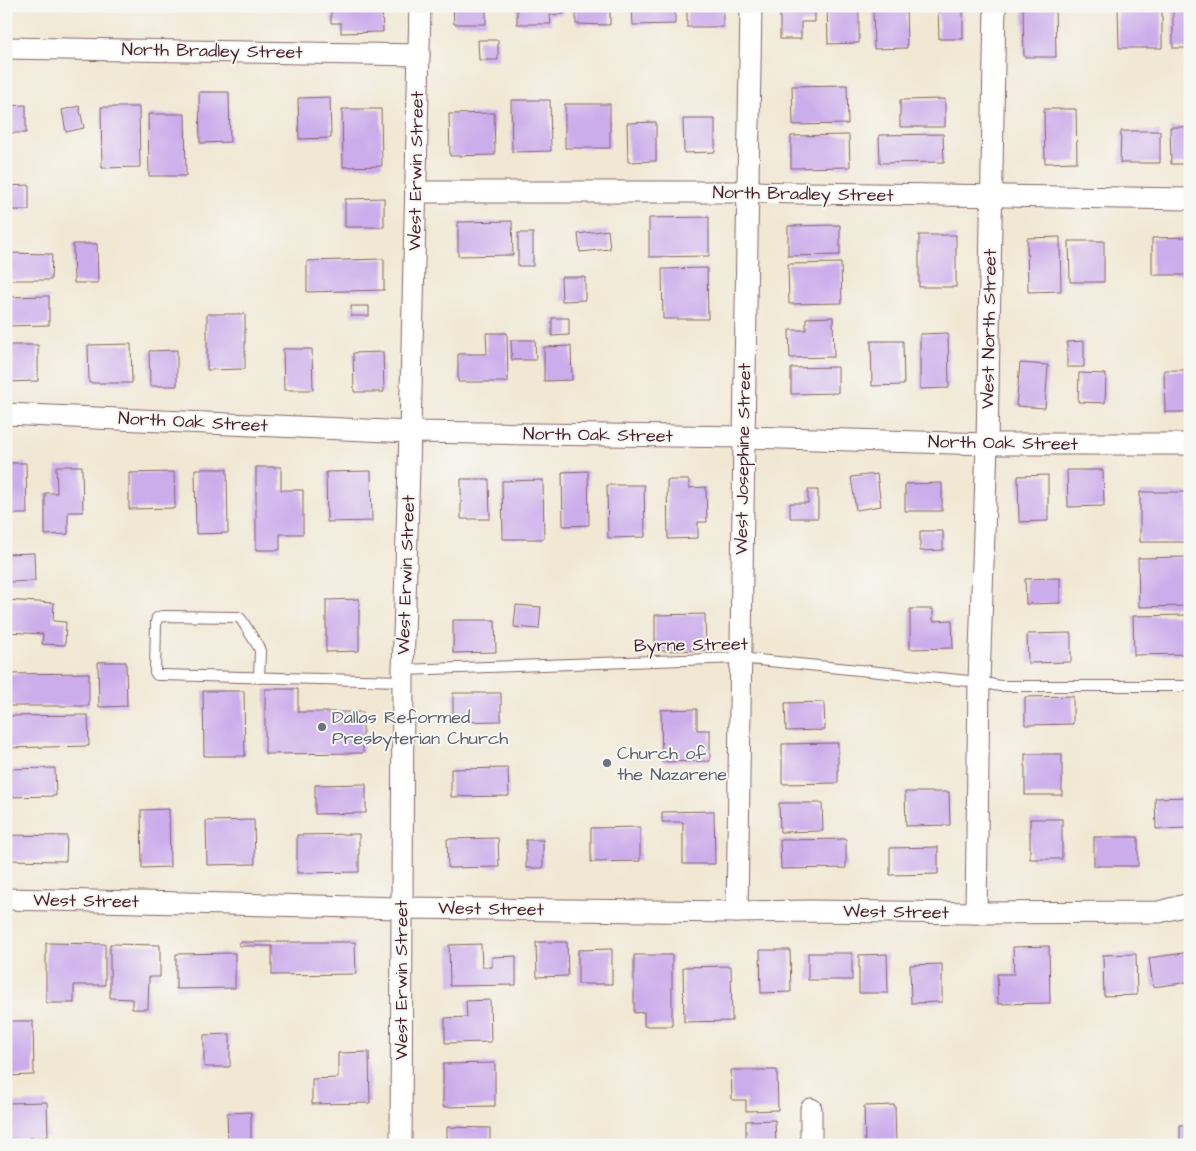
<svg xmlns="http://www.w3.org/2000/svg" width="1196" height="1151" viewBox="0 0 1196 1151" font-family="'Architects Daughter',sans-serif">
	<style>
		.building { fill: #ccadeb }
		.lines { fill: none; stroke-linecap: round; stroke-linejoin: round }
		.service-casing { stroke: #846566; stroke-width: 12 }
		.minor-casing { stroke: #846566; stroke-width: 23 }
		.service { stroke: #fff; stroke-width: 10 }
		.minor { stroke: #fff; stroke-width: 21 }
		.worship-dot { fill: #6b7280; stroke: #f6f6f2; stroke-width: 2 }
		.labels { text-anchor: middle; dominant-baseline: central; stroke-width: 4; stroke-linejoin: round; paint-order: stroke }
		.street-label { font-size: 18px; fill: #4a1f2b; stroke: #f6f6f2 }
		.worship-label { font-size: 18px; fill: #5b616d; stroke: #f6f6f2; text-anchor: start }
	</style>
	<rect width="100%" height="100%" fill="#f6f6f2"/>
	<filter id="ink" filterUnits="userSpaceOnUse"><feTurbulence type="fractalNoise" baseFrequency=".02" numOctaves="2"/><feDisplacementMap in="SourceGraphic" scale="10" xChannelSelector="R" yChannelSelector="G"/><feConvolveMatrix kernelMatrix="1 2 1 2 8 2 1 2 1" color-interpolation-filters="sRGB"/></filter>
	<filter id="wash" filterUnits="userSpaceOnUse"><feTurbulence type="fractalNoise" baseFrequency=".0096" numOctaves="4" result="noise"/><feDisplacementMap in="SourceGraphic" scale="20" xChannelSelector="R" yChannelSelector="G"/><feGaussianBlur stdDeviation="1.12" result="paint"/><feColorMatrix in="noise" values="0 0 0 0 0 0 0 0 0 0 0 0 0 0 0 0 0 1.4 0 .05"/><feComposite in="paint" operator="in"/></filter>
	<g filter="url(#wash)">
		<rect width="100%" height="100%" fill="#f1e8d4"/>
		<g id="blocks">
			<g class="building">
				<path d="M331,6h51l1,26 -42,1v-10h-10z"/>
				<path d="M453,6h33v18h-32z"/>
				<path d="M517,6h47v8l-14,1 1,9h-34z"/>
				<path d="M576,6h34v19l-34,-1z"/>
				<path d="M632,6h43v18l-42,1z"/>
				<rect x="687" y="6" width="36" height="21"/>
				<path d="M780,6h35v16h-14v17h-21z"/>
				<path d="M827,6h32v37l-31,1z"/>
				<path d="M873,6h33l1,42 -33,1z"/>
				<path d="M938,6h25v33h-24z"/>
				<path d="M1023,6h32l1,51h-32z"/>
				<path d="M1118,6h44v42h-43z"/>
				<rect x="1173" y="6" width="17" height="42"/>
				<path d="M478,40h20v20h-19z"/>
				<path d="M847,85l1,39 -55,1 -1,-39z"/>
				<path d="M199,92h30l1,50 -30,1z"/>
				<path d="M330,97l1,41 -32,1 -1,-41z"/>
				<path d="M945,99v28h-45v-27z"/>
				<path d="M511,100h39l1,51 -39,1z"/>
				<rect x="565" y="104" width="45" height="44"/>
				<path d="M26,105v28h-20v-27z"/>
				<path d="M79,106l5,22 -18,4 -4,-22z"/>
				<path d="M101,107h38l1,60 -38,1z"/>
				<path d="M342,109h39l1,57 -39,1z"/>
				<path d="M1044,109h32l1,53 -32,1z"/>
				<path d="M494,113l1,42 -45,1 -1,-42z"/>
				<path d="M148,114h37l1,62h-37z"/>
				<path d="M683,119h32v33l-31,1z"/>
				<path d="M656,122v39l-28,1 -1,-39z"/>
				<path d="M1170,127h20v37h-19z"/>
				<path d="M1121,131h39v32h-40z"/>
				<path d="M943,134l1,28 -64,1 -1,-28z"/>
				<path d="M849,135l1,32 -59,1v-32z"/>
				<path d="M29,185v25h-23v-24z"/>
				<path d="M384,198v29h-39v-28z"/>
				<path d="M709,217v39l-60,1v-39z"/>
				<path d="M512,221l1,34 -55,1v-34z"/>
				<path d="M840,225v30l-52,1v-30z"/>
				<path d="M608,230l2,19 -30,3 -2,-18z"/>
				<rect x="518" y="233" width="15" height="33"/>
				<rect x="919" y="235" width="37" height="52"/>
				<path d="M1060,237l1,54 -33,1 -1,-54z"/>
				<path d="M1190,237v38h-38v-37z"/>
				<path d="M1069,241h35v41h-34z"/>
				<path d="M73,244h24l1,39h-24z"/>
				<path d="M6,253l46,1 -1,26h-45z"/>
				<path d="M384,259v31l-77,2v-31z"/>
				<path d="M841,263l1,40 -53,1 -1,-40z"/>
				<path d="M707,268l1,51h-45l-1,-50z"/>
				<path d="M561,277h24v23l-23,1z"/>
				<path d="M49,296v29l-43,1v-29z"/>
				<rect x="351" y="306" width="18" height="10"/>
				<path d="M207,314h38v55l-38,1z"/>
				<path d="M833,317l1,40 -44,1 -1,-28h17v-12z"/>
				<path d="M552,318h17v17l-17,1z"/>
				<path d="M486,333h21l1,49h-50v-28h29z"/>
				<path d="M948,333l1,55 -29,1v-55z"/>
				<path d="M511,340h24l1,20h-24z"/>
				<path d="M871,341h32l1,44 -32,1z"/>
				<path d="M1084,341v26h-17v-25z"/>
				<path d="M131,344l1,39h-43l-1,-38z"/>
				<path d="M6,345h32v36l-32,1z"/>
				<path d="M571,346l1,34 -28,1v-34z"/>
				<path d="M283,349h29l1,41h-29z"/>
				<path d="M177,350v36h-27l-1,-35z"/>
				<path d="M383,352l1,40h-30l-1,-39z"/>
				<path d="M1020,363l28,2 -3,43 -29,-2z"/>
				<path d="M838,367v26l-47,1v-26z"/>
				<path d="M1164,370h26v42h-25z"/>
				<path d="M1079,373l27,1 -1,29 -27,-1z"/>
				<path d="M6,463h20l1,51h-21z"/>
				<path d="M56,466h26l1,46h-15v22l-23,1v-42h12z"/>
				<path d="M256,467h25v23h22v44h-23v16h-24z"/>
				<path d="M195,469h32l1,64 -32,1z"/>
				<path d="M1067,470h36l1,36 -36,1z"/>
				<path d="M371,471l1,50 -45,1 -1,-50z"/>
				<path d="M588,471l1,54 -26,1 -1,-54z"/>
				<path d="M174,472l1,36 -46,1v-36z"/>
				<path d="M877,474l4,32 -25,4 -5,-33z"/>
				<path d="M1048,475v46l-29,1 -1,-46z"/>
				<path d="M461,479h28l1,40h-29z"/>
				<path d="M543,480l1,59h-41l-1,-58z"/>
				<path d="M667,480h22v8l17,-1 1,35h-9v16l-30,1z"/>
				<path d="M942,483v28h-37v-27z"/>
				<path d="M607,485h37l1,52 -37,1z"/>
				<path d="M808,490h10v28h-28v-15h18z"/>
				<rect x="1140" y="492" width="48" height="50"/>
				<path d="M920,531h23v19l-23,1z"/>
				<path d="M34,553l1,28 -29,1v-28z"/>
				<path d="M1186,557l1,49 -48,1 -1,-49z"/>
				<path d="M1060,578v25l-34,1 -1,-25z"/>
				<path d="M359,599v52l-33,1v-52z"/>
				<path d="M6,600l48,3 -1,18 13,1 -1,23 -23,-1 1,-10 -37,-2z"/>
				<path d="M516,605l25,2 -2,22 -25,-2z"/>
				<path d="M910,609h23v12l19,-1 1,28 -43,1z"/>
				<path d="M705,614l1,36 -51,1v-36z"/>
				<path d="M1187,615l1,39 -54,1 -1,-39z"/>
				<path d="M453,620h42l1,32 -43,1z"/>
				<path d="M1071,633v29l-43,1 -1,-29z"/>
				<path d="M98,662h28l1,44 -28,1z"/>
				<path d="M89,673v33h-83v-32z"/>
				<path d="M265,689h33v23h65v41l-98,1z"/>
				<path d="M203,691h41l1,65h-41z"/>
				<path d="M453,693h48v28l-48,1z"/>
				<path d="M1073,696v28l-48,1v-28z"/>
				<path d="M824,702l1,28 -39,1 -1,-28z"/>
				<path d="M697,709v21h13v31l-48,1 -1,-52z"/>
				<path d="M88,715l1,31 -82,2v-32z"/>
				<path d="M838,743v40l-56,1v-40z"/>
				<rect x="1025" y="754" width="37" height="41"/>
				<path d="M55,768l1,28 -49,1 -1,-28z"/>
				<path d="M508,768l1,28 -58,1v-28z"/>
				<path d="M366,784v29l-51,1v-29z"/>
				<path d="M905,792h44l1,33 -44,1z"/>
				<path d="M1190,797v31l-34,1 -1,-31z"/>
				<path d="M779,803h43l1,28 -43,1z"/>
				<path d="M169,809l1,58 -28,1 -1,-58z"/>
				<path d="M714,811l1,53h-32v-42h-21v-10z"/>
				<rect x="1030" y="819" width="32" height="40"/>
				<path d="M254,820l1,44 -48,1 -1,-44z"/>
				<path d="M640,827v34l-49,1v-34z"/>
				<path d="M359,834v38l-62,1v-38z"/>
				<path d="M6,835l61,1 -1,25 -60,-1z"/>
				<rect x="1094" y="837" width="44" height="29"/>
				<path d="M498,838l1,29 -51,1 -1,-29z"/>
				<path d="M846,839v29l-65,1 -1,-29z"/>
				<rect x="526" y="840" width="17" height="28"/>
				<path d="M938,847v27l-48,1v-27z"/>
				<path d="M239,942h116l1,32 -84,1v-29h-33z"/>
				<path d="M536,942h31l1,34 -31,1z"/>
				<path d="M46,943l59,1v41h-31v18h-28z"/>
				<path d="M110,944l50,1v32h-11l-1,32h-16v-10l-22,-1z"/>
				<path d="M481,944l1,23h10v-10l24,-1v29l-66,1 -1,-41z"/>
				<path d="M1049,946l1,57 -52,1 -1,-30h17l-1,-27z"/>
				<path d="M612,949v35h-34v-34z"/>
				<path d="M760,950h30l1,42 -30,1z"/>
				<path d="M1190,952v30l-37,5 -4,-29z"/>
				<path d="M235,953v35l-59,1v-35z"/>
				<rect x="808" y="953" width="44" height="27"/>
				<path d="M887,954l1,39h-29v-38z"/>
				<path d="M1136,954l1,41 -33,1 -1,-41z"/>
				<path d="M634,955h38v71h-28v-14l-10,1z"/>
				<path d="M942,964v38l-31,1 -1,-38z"/>
				<path d="M731,966l1,55 -48,1 -1,-55z"/>
				<path d="M490,1000l1,42 -46,1v-25l22,-1 -1,-16z"/>
				<path d="M6,1021h27l1,54 -28,1z"/>
				<path d="M230,1034v33h-26v-32z"/>
				<path d="M369,1052l1,51 -58,1v-25l26,-1v-25z"/>
				<path d="M495,1063v43l-52,1v-43z"/>
				<path d="M731,1070h46l1,40 -32,1v-11h-14z"/>
				<path d="M47,1102l1,35 -18,1v7h-24v-42z"/>
				<path d="M895,1105l1,40h-31l-1,-39z"/>
				<path d="M251,1112v33h-37v-2h14l-1,-30z"/>
				<path d="M775,1120l1,25h-30v-24z"/>
				<rect x="1180" y="1125" width="10" height="20"/>
				<path d="M447,1127l43,1v17h-43z"/>
			</g>
		</g>
	</g>
	<g filter="url(#ink)">
		<use href="#blocks" fill-opacity="0" stroke="#846566" stroke-width="1"/>
		<g class="lines">
			<g class="service-casing">
				<g id="service">
					<path d="M403,670l336,-12 240,24 21,4h190"/>
					<path d="M259,678l1,-27 -2,-5 -17,-27 -3,-2 -76,-1 -5,2 -1,4 -1,50 2,3h4l242,6"/>
				</g>
			</g>
			<g class="minor-casing">
				<g id="minor">
					<path d="M6,48l413,7"/>
					<path d="M416,192h332l442,7"/>
					<path d="M6,414l404,18 334,5 243,7h203"/>
					<path d="M6,899l395,9 336,4 73,-1 166,2 183,-1 31,-8"/>
					<path d="M737,912c3,-302 9,-604 14,-906"/>
					<path d="M976,913l3,-231 8,-238 8,-438"/>
					<path d="M401,1145l2,-475 7,-238 10,-426"/>
					<path d="M811,1145v-36"/>
				</g>
			</g>
			<use href="#service" class="service"/>
			<use href="#minor" class="minor"/>
		</g>
	</g>
	<g class="worship-dot">
		<circle cx="322" cy="727" r="5"/>
		<circle cx="607" cy="763" r="5"/>
	</g>
	<g class="labels">
		<g class="street-label">
			<text transform="translate(212 51) rotate(1)">North Bradley Street</text>
			<text transform="translate(416 171) rotate(-89)">West Erwin Street</text>
			<text transform="translate(803 194) rotate(1)">North Bradley Street</text>
			<text transform="translate(989 329) rotate(-89)">West North Street</text>
			<text transform="translate(193 422) rotate(3)">North Oak Street</text>
			<text transform="translate(598 435) rotate(1)">North Oak Street</text>
			<text transform="translate(1003 443) rotate(1)">North Oak Street</text>
			<text transform="translate(743 459) rotate(-89)">West Josephine Street</text>
			<text transform="translate(406 575) rotate(-88)">West Erwin Street</text>
			<text transform="translate(691 645) rotate(-1)">Byrne Street</text>
			<text transform="translate(86 901) rotate(1)">West Street</text>
			<text transform="translate(491 909) rotate(1)">West Street</text>
			<text transform="translate(896 912) rotate(1)">West Street</text>
			<text transform="translate(401 980) rotate(-90)">West Erwin Street</text>
		</g>
		<g class="worship-label">
			<text x="332" y="717">Dallas Reformed<tspan x="332" dy="21">Presbyterian Church</tspan></text>
			<text x="617" y="753">Church of<tspan x="617" dy="21">the Nazarene</tspan></text>
		</g>
	</g>
	<rect width="1196" height="1151" fill="none" stroke="#f6f6f2" stroke-width="25"/>
</svg>
